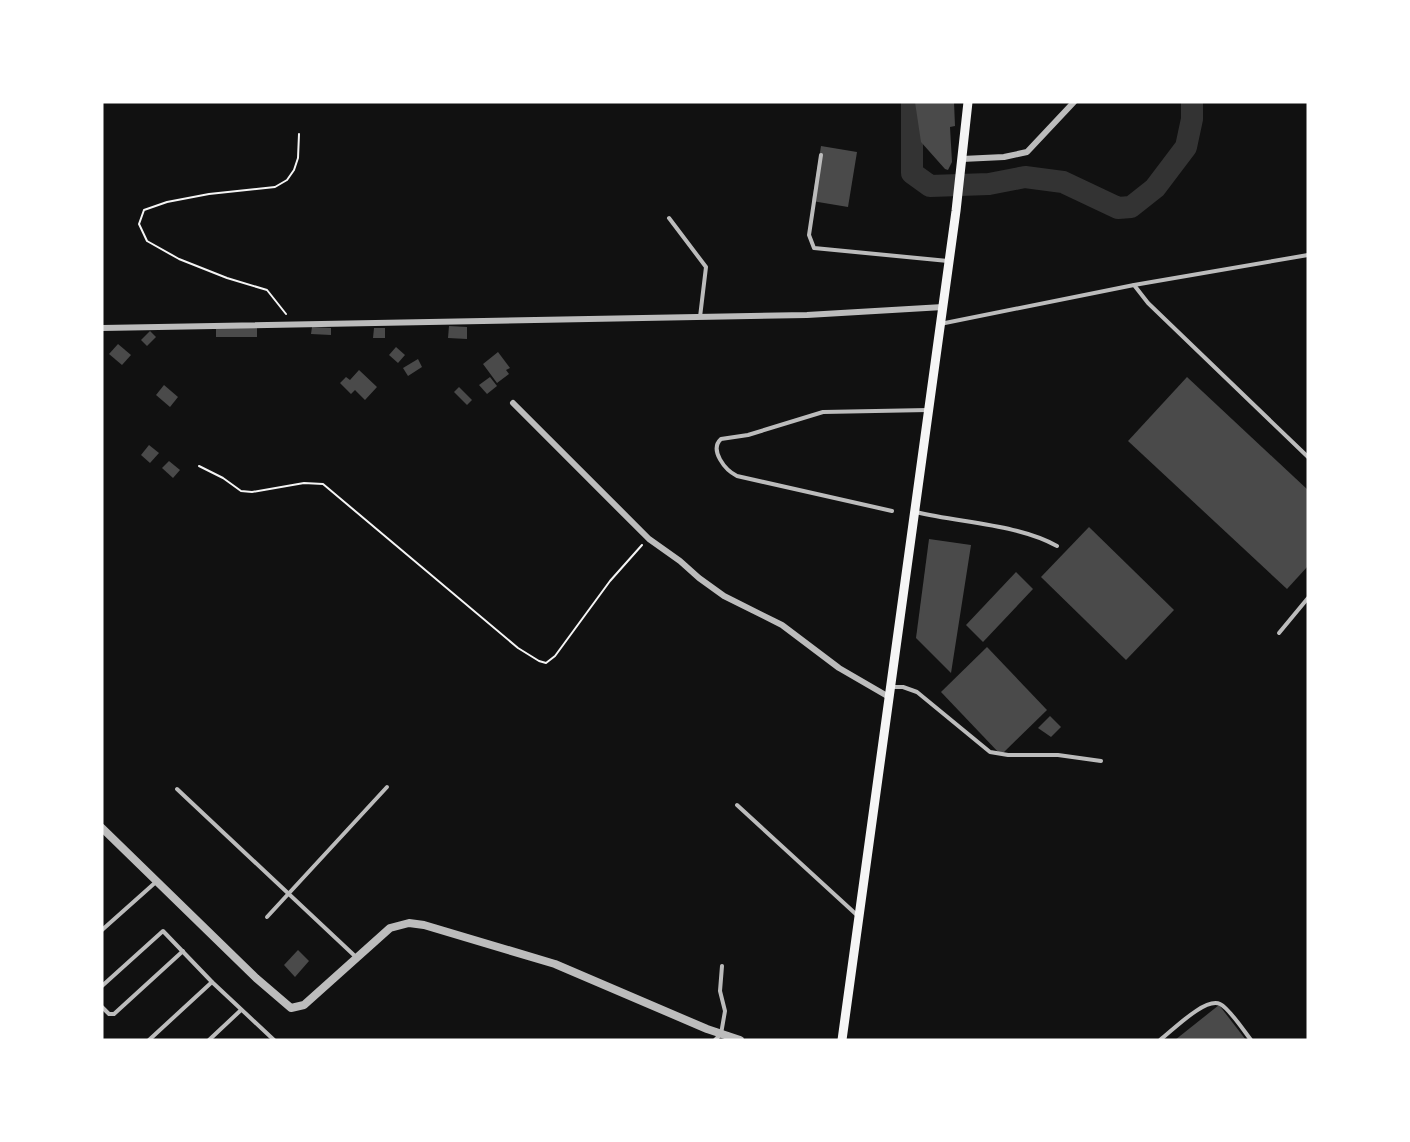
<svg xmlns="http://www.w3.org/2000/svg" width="1410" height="1142" viewBox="0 0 1410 1142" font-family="'DM Sans',sans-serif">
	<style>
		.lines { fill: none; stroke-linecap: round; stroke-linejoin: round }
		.river { stroke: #333; stroke-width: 22 }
		.building { fill: #4a4a4a }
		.path { stroke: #f5f5f5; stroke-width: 2 }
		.service { stroke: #bcbcbc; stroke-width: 4 }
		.minor { stroke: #bcbcbc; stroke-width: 6 }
		.tertiary { stroke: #bcbcbc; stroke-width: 8 }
		.secondary { stroke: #f5f5f5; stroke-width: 9 }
	</style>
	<rect width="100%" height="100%" fill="#111"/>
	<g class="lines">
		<path class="river" d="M912,102v71l18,13 59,-2 36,-7 38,5 55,26 13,-1 24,-19 31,-41 6,-28v-17"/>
	</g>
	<g class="building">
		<path d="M915,102h39l1,24 -5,1 2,35 -4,8 -3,-1 -24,-27z"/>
		<path d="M821,146l36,6 -9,55 -36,-6z"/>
		<path d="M449,326l18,1v12l-19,-1z"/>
		<path d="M312,327l19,1v7l-20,-1z"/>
		<rect x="216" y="328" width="41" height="9"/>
		<path d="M374,328h11v10h-12z"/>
		<path d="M150,331l6,6 -9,9 -6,-6z"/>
		<path d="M118,344l13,11 -9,10 -13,-11z"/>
		<path d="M396,347l9,8 -7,8 -9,-8z"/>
		<path d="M498,352l12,16 -4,2 3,4 -12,9 -14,-19z"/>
		<path d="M418,359l4,8 -14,9 -5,-8z"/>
		<path d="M359,370l18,17 -12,13 -10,-10 -4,4 -11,-11 6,-6 4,3z"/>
		<path d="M490,377l7,9 -10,8 -8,-9z"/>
		<path d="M1187,377l121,113v76l-21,23 -159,-148z"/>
		<path d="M164,385l14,12 -8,10 -14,-12z"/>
		<path d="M459,387l13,13 -5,5 -13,-13z"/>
		<path d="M149,445l10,8 -9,10 -9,-8z"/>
		<path d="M169,461l11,9 -7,8 -11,-10z"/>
		<path d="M1089,527l85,83 -48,50 -85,-83z"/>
		<path d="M929,539l42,6 -20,128 -35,-35z"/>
		<path d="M1016,572l17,17 -50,53 -17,-17z"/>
		<path d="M987,647l60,63 -46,45 -60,-63z"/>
		<path d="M1050,716l11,11 -10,10 -13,-9z"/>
		<path d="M298,950l11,11 -14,16 -11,-12z"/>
		<path d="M1219,1005l27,35h-71z"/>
	</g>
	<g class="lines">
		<g class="path">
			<path d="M286,314l-19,-24 -40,-12 -48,-19 -32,-18 -8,-17 5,-14 23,-8 42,-8 66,-7 12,-7 7,-10 4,-12 1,-24"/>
			<path d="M199,466l24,12 18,13 11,1 52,-9 19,1 195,164 21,13 7,2 9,-7 55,-75 32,-36"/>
		</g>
		<g class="service">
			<path d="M821,155l-12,80 5,13 134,13"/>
			<path d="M669,218l37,49 -6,50"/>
			<path d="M1134,285l14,18 160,154"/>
			<path d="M940,324l194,-39 174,-30"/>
			<path d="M892,511l-155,-35c-12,-6 -28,-26 -16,-37l27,-4 75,-23 105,-2"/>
			<path d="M916,512c45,11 101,12 141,34"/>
			<path d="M1279,633l29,-35"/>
			<path d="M891,687h12l14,5 73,60 18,3h50l43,6"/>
			<path d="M177,789l180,169"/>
			<path d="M737,805l121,111"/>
			<path d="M267,917l120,-130"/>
			<path d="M102,930l55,-49"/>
			<path d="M102,986l61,-55 49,51 62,58"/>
			<path d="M102,1007l7,7h5l69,-63"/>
			<path d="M149,1040l63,-58"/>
			<path d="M209,1040l32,-30"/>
			<path d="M715,1040l6,-6 4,-23 -5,-20 2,-25"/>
			<path d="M1160,1040c12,-9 45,-43 60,-36 9,4 24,27 31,36"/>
		</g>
		<g class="minor">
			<path d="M962,159l42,-2 23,-5 47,-50"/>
			<path d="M102,328l705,-13 136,-8"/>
			<path d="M513,403l136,136 31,22 19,17 25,18 58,29 57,43 50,29"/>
		</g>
		<path class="tertiary" d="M102,828l154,150 35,30 13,-3 86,-77 19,-5 15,2 131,39 152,65 33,11"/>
		<path class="secondary" d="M842,1040l114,-829 12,-109"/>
	</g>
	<rect width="1410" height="1142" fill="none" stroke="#ffffff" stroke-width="207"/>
</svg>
